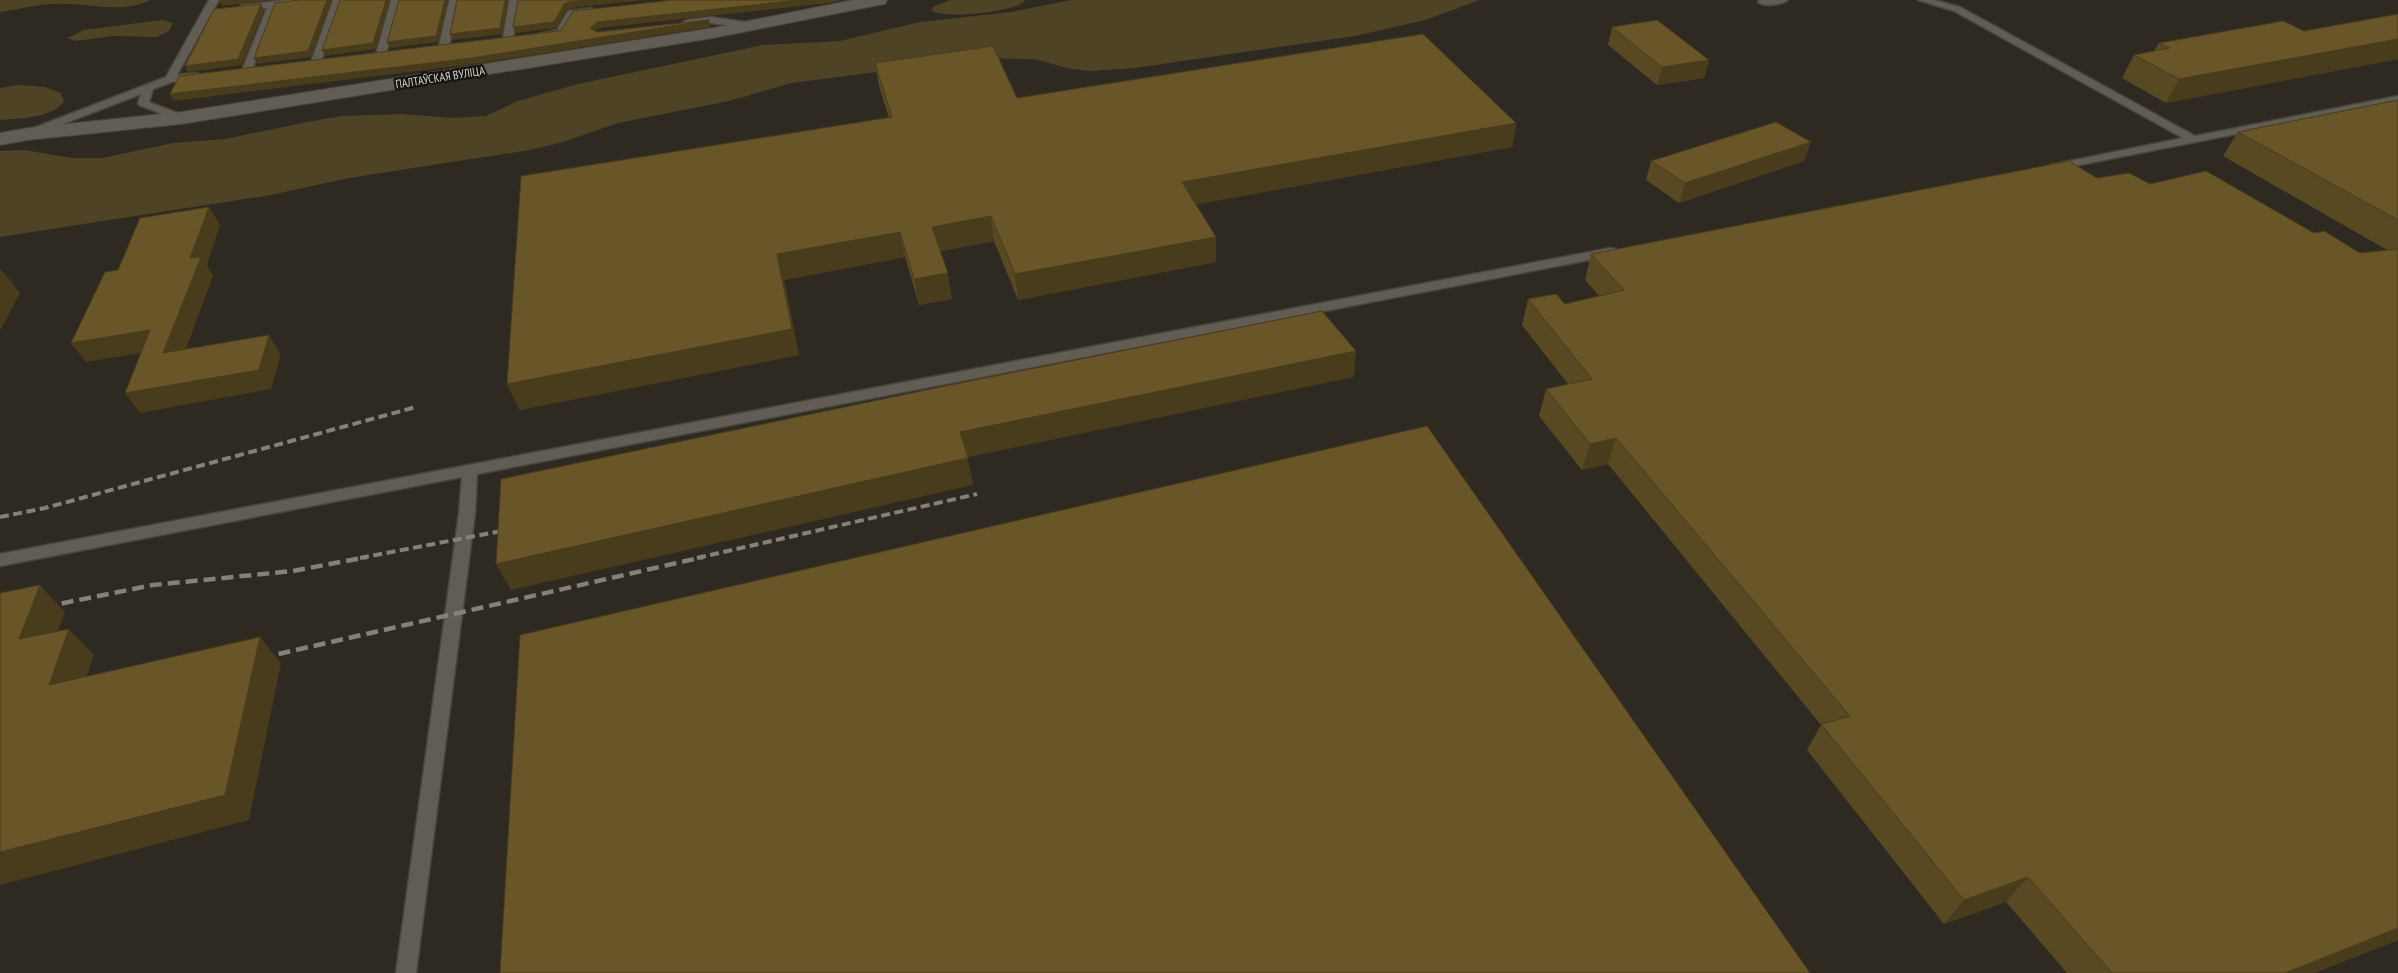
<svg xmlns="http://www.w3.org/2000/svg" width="2398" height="973" viewBox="0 0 2398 973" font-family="'PT Sans Narrow',sans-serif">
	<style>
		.green { fill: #4f4326 }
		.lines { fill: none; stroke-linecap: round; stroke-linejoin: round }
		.service-casing { stroke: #48453d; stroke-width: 3 }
		.minor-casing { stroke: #48453d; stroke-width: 2 }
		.service { fill: #615d54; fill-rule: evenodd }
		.minor { fill: #615d54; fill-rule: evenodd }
		.rail-far1 { stroke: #84817a; stroke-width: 4; stroke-dasharray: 9 4.5; stroke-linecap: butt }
		.rail { stroke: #84817a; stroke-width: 4.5; stroke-dasharray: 12 6; stroke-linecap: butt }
		.wall { fill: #594922 }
		.shaded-wall { fill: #493c1c }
		.building { fill: #685528; stroke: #493c1c }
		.labels { text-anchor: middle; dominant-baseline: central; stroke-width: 4.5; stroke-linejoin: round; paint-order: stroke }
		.far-street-label { font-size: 12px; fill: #d5d3cd; stroke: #14130f }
	</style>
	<rect width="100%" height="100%" fill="#2e2a22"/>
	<g class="green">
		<path d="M0,0h151c-31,15 -65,2 -97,4 -18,0 -36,6 -54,8z"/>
		<path d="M950,0h74l1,1c-9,11 -83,19 -94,9l2,-3z"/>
		<path d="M1071,0h409l-55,20 -70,16 -220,32 -45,3 -19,-2 -37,-10 -48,-1 -194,25 -63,18 -111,22 -55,19 -33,8 -181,28 -78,17 -271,42v-86l25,-1 47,8h30l71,-15 52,-4 82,-17 35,-6 61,-2 50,4 33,-2 32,-15 60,-17 185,-39 77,-4 80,-19 91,-10z"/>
		<path d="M162,20l11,3 -4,8 -12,6 -44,-1 -37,5 -9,-3 17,-8z"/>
		<path d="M18,85l27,2 16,6 3,9c-15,17 -43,16 -64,18v-32z"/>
	</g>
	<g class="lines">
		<g class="service-casing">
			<g id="service">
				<path d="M209,0h10l-42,75 20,-2 5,3 -5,3 -25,3 -19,7 -4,13 36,14v4h-8l-38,-15 -1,-2 3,-9 -107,41h-8v-4l140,-54z"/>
				<path d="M287,0h29l-5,3 -34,4 -25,63 -1,2h-8l-1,-2 25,-62 -25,3 -5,-3 5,-3z"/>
				<path d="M333,0h10l-22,62 -1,2h-8l-1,-2z"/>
				<path d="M391,0h10l-15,54 -5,3 -5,-3z"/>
				<path d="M449,0h10l-10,46 -5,3 -5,-3z"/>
				<path d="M509,0h10l-6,39 -5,3 -5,-3z"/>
				<path d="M1760,0h28c-7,5 -23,7 -30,2z"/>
				<path d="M1918,0h16l26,7 235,129 203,-40v6l-344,68 -4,-1v-4l133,-27 -229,-127z"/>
				<path d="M591,8l5,3 -2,2 -20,2 -11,19 -20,3 -5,-3 19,-4 11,-19z"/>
				<path d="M711,17l41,6 5,3 -5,3 -41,-6 -24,3 -5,-3 5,-3z"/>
				<path d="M1611,248l4,1 2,3 -2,3 -1138,219 -2,39 -59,460h-20l63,-460 3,-36 -462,89v-12z"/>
			</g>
		</g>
		<g class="minor-casing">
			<path id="minor" d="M853,0h34l-2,4 -6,1 -166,33 -532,86 -153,16 -28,5v-12l28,-5 153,-16 532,-84z"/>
		</g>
		<use href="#service" class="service"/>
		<use href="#minor" class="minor"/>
		<g class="rail-far1">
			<path d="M0,517l45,-9 371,-101"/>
			<path d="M360,558l152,-29"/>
			<path d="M697,558l280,-64"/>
		</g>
		<g class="rail">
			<path d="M44,607l109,-22 140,-14 74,-14"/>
			<path d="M261,658l442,-101"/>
		</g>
	</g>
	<g class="wall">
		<path d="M2398,14v45l-232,44 -44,-25 12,-23 20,-4 5,-8 145,-12z"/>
		<path d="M1612,27l97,33 -5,18 -47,7 -49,-40z"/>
		<path d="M875,63l142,35 499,25 -4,24 -316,57 20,33v25l-198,38 -24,-59 -54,10 12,48 -33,6 -14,-48 -121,23 15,75 -280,55 370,-292 -10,-32z"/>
		<path d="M2398,100v840l-84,33h-247l-61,-71 -62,22 -137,-174 14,-25 -213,-261 -26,6 -43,-54 7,-27 22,-5 -46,-59 6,-26 37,5 34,-8 -14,-16 6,-26 506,-76 53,6 164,49 46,20 27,-3 -164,-94 15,-24z"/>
		<path d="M1811,142l-7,19 -125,42 -33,-23 5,-19z"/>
	</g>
	<g class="shaded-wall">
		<path d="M219,0h53l-50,6z"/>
		<path d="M327,0h5l-21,57 -54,7 -3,-6z"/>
		<path d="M386,0h4l-14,49 -51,7 -3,-6z"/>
		<path d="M445,0h4l-11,42 -48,6 -3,-6z"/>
		<path d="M505,0h4l-7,34 -50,6 -2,-6z"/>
		<path d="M588,0h55l-72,8 -5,2 -10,18 -41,5 -2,-6 56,-25z"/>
		<path d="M800,0h43l-14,3 -230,25 -7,6 -2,-6 7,-6z"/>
		<path d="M261,4l3,6 -22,55 -54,7 -3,-6z"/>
		<path d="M709,20l1,7 -236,37 -301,37 -3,-7z"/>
		<path d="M2398,39v20l-232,44 13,-24z"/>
		<path d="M1709,60l-5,18 -47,7 5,-18z"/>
		<path d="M1516,123l-4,24 -330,60v-25z"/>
		<path d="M1811,142l-7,19 -125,42 6,-20z"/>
		<path d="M209,207l11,18 -13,40 6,11 -36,97 -14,-20 27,-95z"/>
		<path d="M991,216l3,25 -57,11 -5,-25z"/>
		<path d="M900,232l5,25 -121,23 15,75 -280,55 -12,-26 270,-130z"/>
		<path d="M1216,237v25l-198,38 -3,-26z"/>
		<path d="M0,268l20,25 -20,38z"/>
		<path d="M948,273l4,26 -33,6 -5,-26z"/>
		<path d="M150,330l14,19 -78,13 -15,-19z"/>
		<path d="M269,335l12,20 -10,34 -131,24 -15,-20z"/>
		<path d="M1356,351l-2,26 -390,81 -4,-26z"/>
		<path d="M1616,438l-8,26 -26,6 8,-26z"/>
		<path d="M968,458l5,27 -462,105 -15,-26z"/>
		<path d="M40,585l25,27 -20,54 -26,-27z"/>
		<path d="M69,629l25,26 -19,56 -26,-26z"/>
		<path d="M260,637l21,26 -32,157 -249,65v-33z"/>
		<path d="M2028,877l-22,25 -62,22 20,-24z"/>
		<path d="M2398,928v12l-84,33h-29z"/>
	</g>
	<g class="building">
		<path d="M299,0h28l-19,51 -54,7 21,-55z"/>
		<path d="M340,0h46l-13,43 -51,7z"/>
		<path d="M399,0h46l-9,36 -49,6z"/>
		<path d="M457,0h48l-5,28 -50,6z"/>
		<path d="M518,0h70l-19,2 -5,2 -10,18 -41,5z"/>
		<path d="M673,0h127l-203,22 -7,6 7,4 112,-12 -237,38 -302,36 9,-18 379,-45 4,-2 11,-18z"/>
		<path d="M261,4l-23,55 -53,7 29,-57z"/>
		<path d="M2398,14v25l-219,40 -45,-24 36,-7 -11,-5 124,-22 21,10z"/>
		<path d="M1657,20l52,40 -47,7 -50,-40z"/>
		<path d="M1423,34l93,89 -334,59 34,55 -201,37 -24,-58 -59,11 16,46 -34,6 -14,-47 -123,22 15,75 -285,55 14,-208 371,-59 -17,-54 118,-17 24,52z"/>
		<path d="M2398,100v120l-160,-88z"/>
		<path d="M1776,122l35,20 -126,41 -34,-22z"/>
		<path d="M2069,161l28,17 32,-5 21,11 56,-13 108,62 10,-2 36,22 38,-4v679l-113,45h-173l-84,-96 -64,23 -143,-176 29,-8 -234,-278 -26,6 -44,-55 46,-10 -64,-80 28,-5 9,10 59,-14 -33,-36z"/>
		<path d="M209,207l-19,51 11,-1 -38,96 106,-18 -10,35 -134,23 25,-63 -79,13 34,-71 13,-2 22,-52z"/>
		<path d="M1322,311l34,40 -396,81 8,26 -472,106 5,-85 444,-93z"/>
		<path d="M1427,426l383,547h-1310l20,-338z"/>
		<path d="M40,585l-21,54 50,-10 -20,56 211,-48 -35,158 -225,57v-259z"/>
	</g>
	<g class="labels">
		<g class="far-street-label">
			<text transform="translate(440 77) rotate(-9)">ПАЛТАЎСКАЯ ВУЛІЦА</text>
		</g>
	</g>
</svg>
